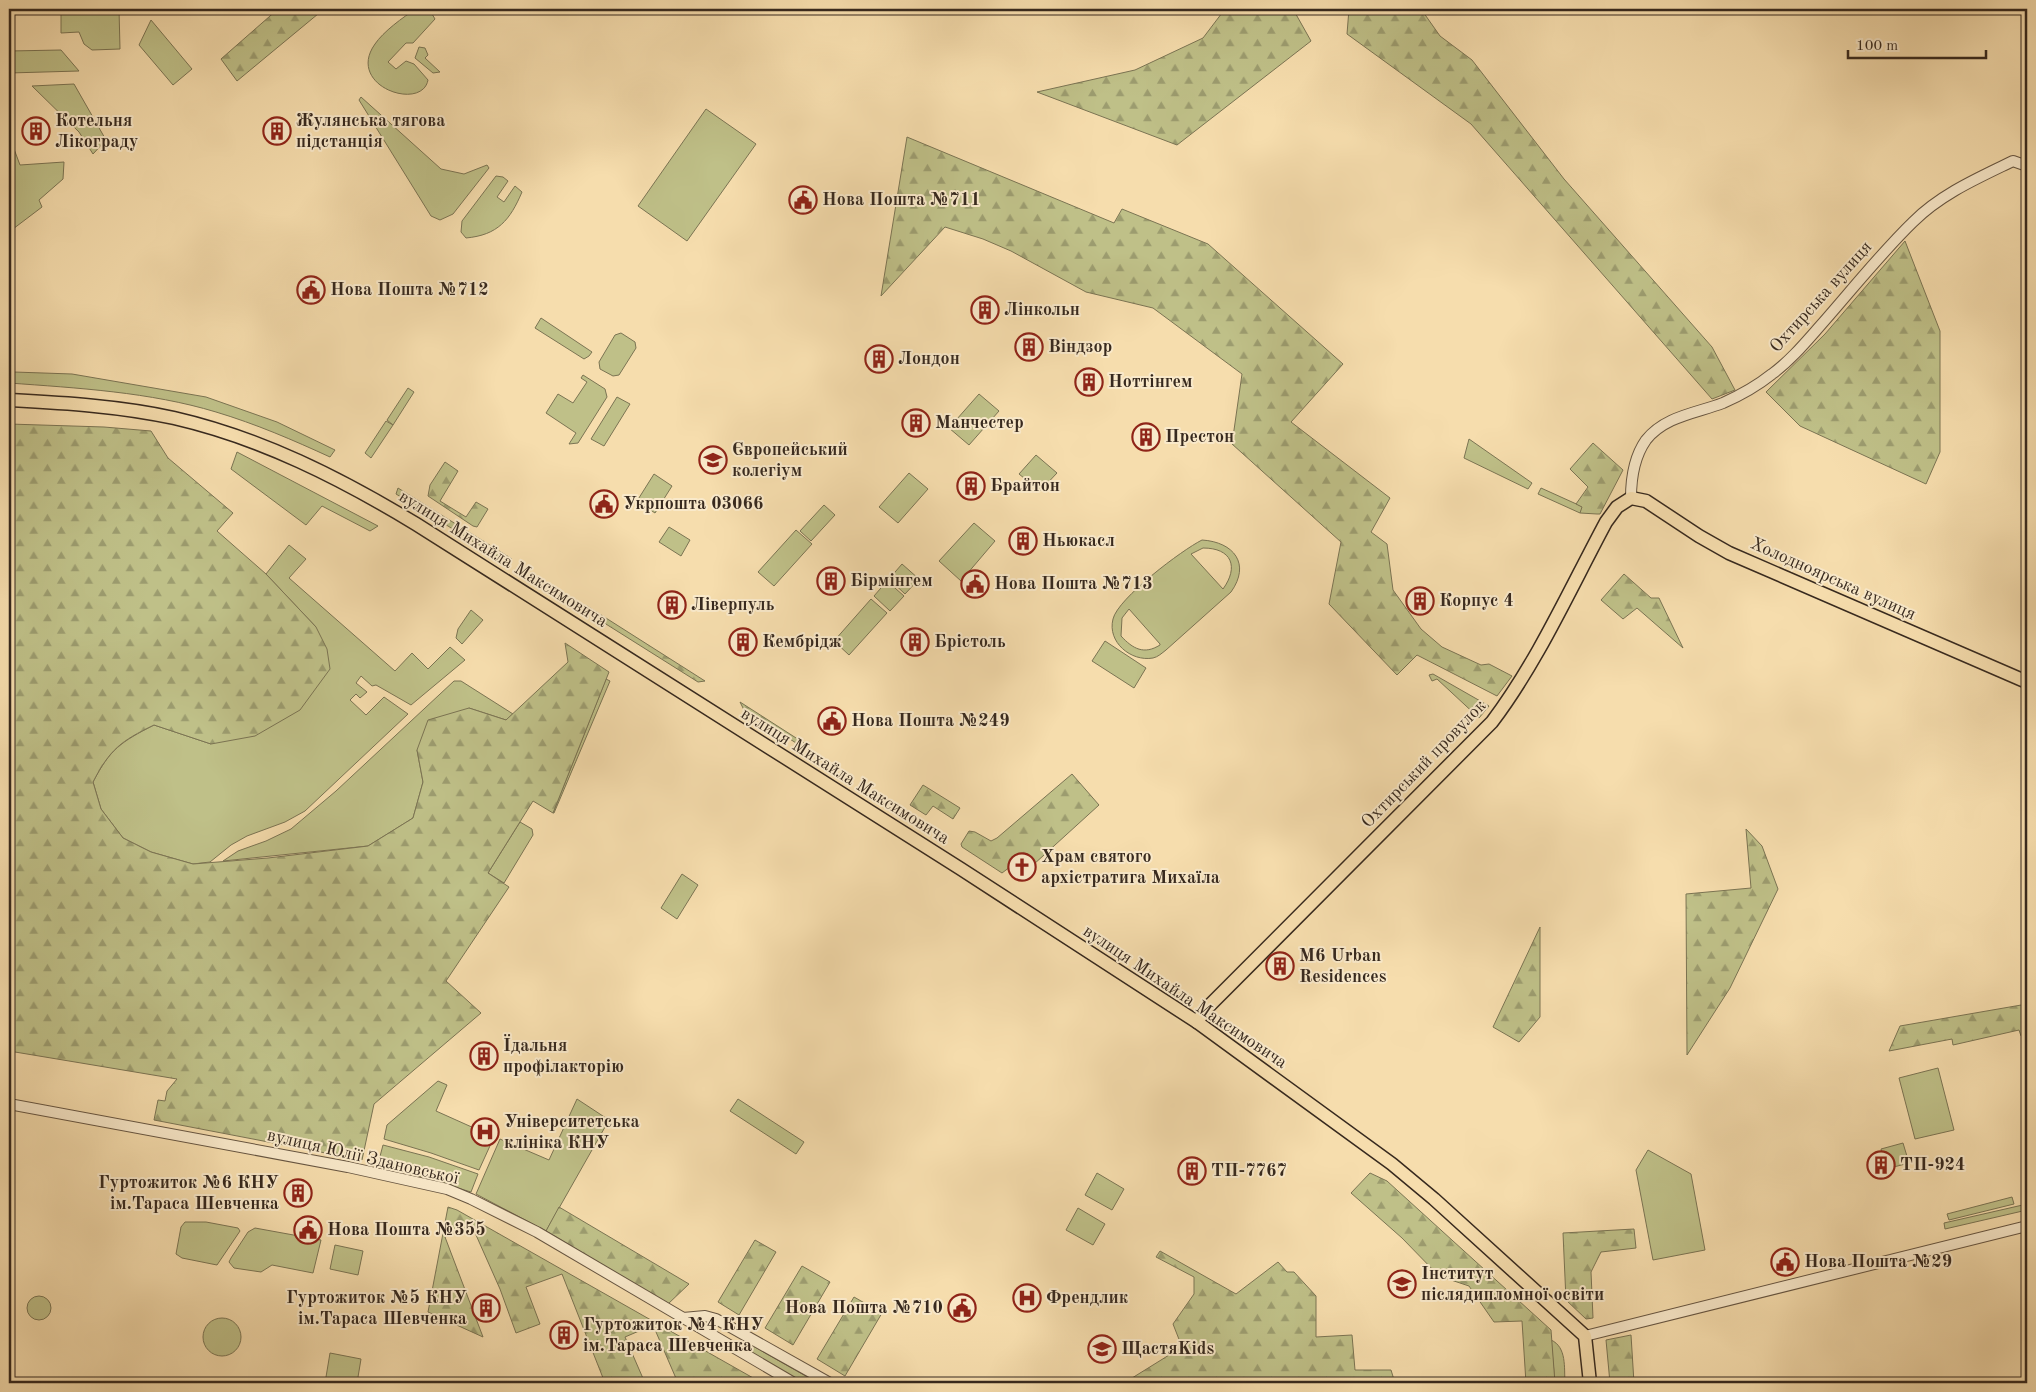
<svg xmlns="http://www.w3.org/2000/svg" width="2036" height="1392" viewBox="0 0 2036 1392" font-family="'Old Standard TT',serif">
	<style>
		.green { fill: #bfc088; stroke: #7b7453; fill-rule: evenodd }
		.forest { fill: url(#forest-firs); stroke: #7b7453 }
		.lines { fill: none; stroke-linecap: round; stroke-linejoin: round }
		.minor-casing { stroke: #675642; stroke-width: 12 }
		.major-casing { stroke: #37291e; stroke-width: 15 }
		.minor { stroke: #f9e9ca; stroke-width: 10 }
		.major { stroke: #f6ddad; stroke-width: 12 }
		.labels { text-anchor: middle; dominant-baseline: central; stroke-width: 4; stroke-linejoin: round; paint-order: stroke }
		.poi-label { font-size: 18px; font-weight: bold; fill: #37291e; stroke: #f9e9ca; text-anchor: start }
		.street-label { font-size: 18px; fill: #37291e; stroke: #f9e9ca }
	</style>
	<defs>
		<pattern id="forest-firs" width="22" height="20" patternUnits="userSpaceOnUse" patternTransform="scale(1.25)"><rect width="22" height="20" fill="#bfc088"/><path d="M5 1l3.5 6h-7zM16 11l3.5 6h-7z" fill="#9c9c6f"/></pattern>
	</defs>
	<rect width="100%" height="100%" fill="#f6ddad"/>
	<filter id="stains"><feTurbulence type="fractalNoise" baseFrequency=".004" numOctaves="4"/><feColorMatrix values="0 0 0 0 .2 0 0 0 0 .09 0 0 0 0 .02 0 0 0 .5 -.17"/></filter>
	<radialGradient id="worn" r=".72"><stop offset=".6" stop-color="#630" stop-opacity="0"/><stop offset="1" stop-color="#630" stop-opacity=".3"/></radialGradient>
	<g class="green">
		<path d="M61,9h58l1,40 -28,1 -8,-6 -5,-12 -18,1z"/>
		<path d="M416,9h13l6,10 -22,24h-7l-18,19 8,7 10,-8 8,3 14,16c-6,32 -83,6 -53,-36 8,-12 28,-27 41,-35z"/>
		<path d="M151,20l41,49 -19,16 -34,-40z"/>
		<path d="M419,47l6,1 3,7 -3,3 15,14 -7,1 -18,-15z"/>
		<path d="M61,50l18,21 -70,2v-22z"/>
		<path d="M74,84l32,56 -13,14 -14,-22 -47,-46z"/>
		<path d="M361,97l80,72 23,5 23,-9 2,3 -36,46 -13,6 -9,-4 -72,-116z"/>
		<path d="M706,109l50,35 -69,97 -49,-35z"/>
		<path d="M9,141h2l9,24 44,-3 -1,17 -24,21 3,7 -33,25z"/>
		<path d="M496,176l7,1 5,4 -11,16 7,5 11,-16 7,6c-12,28 -24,43 -56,46l-5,-6 1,-11z"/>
		<path d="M541,318l51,34 -3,4 -5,3 -49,-31z"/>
		<path d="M621,333l14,9 1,6 -17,27 -6,1 -13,-7 -1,-7 16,-27z"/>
		<path d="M9,365l5,7 58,2 134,23 71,25 58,28 -5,7c-37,-17 -74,-33 -114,-45 -66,-20 -139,-24 -207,-29z"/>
		<path d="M583,375l22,14 2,8 -29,46 -9,1 7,-11 -30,-20 12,-19 15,9 14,-21 -6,-4z"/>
		<path d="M408,388l6,4 -21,33 -6,-5z"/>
		<path d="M979,394l20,17 -30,34 -20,-17z"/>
		<path d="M617,397l13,7 -26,42 -13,-7z"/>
		<path d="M386,421l7,4 -22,33 -6,-5z"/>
		<path d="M1469,439l63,44 -4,6 -64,-31z"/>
		<path d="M237,452l141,74 -8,5 -48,-25 -16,19 -75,-56z"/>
		<path d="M1036,455l21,18 -17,18 -21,-17z"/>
		<path d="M909,473l19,16 -30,34 -19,-16z"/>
		<path d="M654,474l18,12 -17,27 -18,-12z"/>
		<path d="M398,488l114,71 -4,4 -112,-69z"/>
		<path d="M1541,488l42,19 -3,6 -42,-19z"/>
		<path d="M824,505l11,10 -24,26 -11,-10z"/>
		<path d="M974,523l21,18 -34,40 -22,-20z"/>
		<path d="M669,527l21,13 -9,16 -22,-14z"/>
		<path d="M796,530l16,14 -38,42 -16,-14z"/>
		<path d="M1202,540c32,2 49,24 29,52l-65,58c-4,3 -8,7 -13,8 -22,4 -46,-16 -40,-39 5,-21 69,-69 89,-79zM1203,548c29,0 36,19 20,41l-32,-35zM1129,609l31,35v1c-16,10 -27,4 -39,-9l1,-18z"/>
		<path d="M289,545l17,14 -17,19 106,93 17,-18 16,16 22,-22 15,13 -54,45 -35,-20 -4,1 -11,-10 -5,7 11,9 -7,6 -4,-4 -6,6 16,15 18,-18 24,17 -103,97 -20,11 -38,14 -16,9 -21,17 -17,2 -42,-12 -28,-14 -22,-29 -8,-27c17,-33 28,-40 61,-57l57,19 105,-117 -50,-53z"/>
		<path d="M902,564l17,15 -14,15 -16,-15z"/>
		<path d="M887,581l17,15 -14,15 -16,-15z"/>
		<path d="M871,599l16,14 -38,42 -15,-14z"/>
		<path d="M471,610l12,10 -21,24 -6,-6 2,-9z"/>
		<path d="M1105,641l41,27 -12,20 -42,-27z"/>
		<path d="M1433,674l56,32 -10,12 -42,-39 -5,2 -3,-6z"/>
		<path d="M606,679l4,2 -56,132h-1z"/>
		<path d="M454,681h7l52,33 -7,6 -37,-12 -52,42 6,32 -10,36 -45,28 -145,15 15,-10 28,-10 25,-12 45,-38z"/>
		<path d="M520,822l12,7 1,6 -29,48 -16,-10z"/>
		<path d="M682,874l16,11 -21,34 -16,-11z"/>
		<path d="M1938,1068l16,62 -39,9 -16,-61z"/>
		<path d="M438,1081l9,4 -11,26 58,26 -15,33 -48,-17 -47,-14 3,-14z"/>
		<path d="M577,1099l32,21 -63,111 -70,-37 24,-55 49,21z"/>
		<path d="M738,1099l66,43 -8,12 -66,-43z"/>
		<path d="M1903,1143l6,20 -23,6 -5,-20z"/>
		<path d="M383,1145l46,12 49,17 -7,18 -93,-28z"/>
		<path d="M1648,1150l43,24 14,76 -52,10 -17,-90z"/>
		<path d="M1097,1173l27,16 -12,21 -27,-15z"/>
		<path d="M2012,1197l2,7 -65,16 -2,-6z"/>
		<path d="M2027,1204v6l-82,19 -1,-6z"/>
		<path d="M1078,1208l27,16 -12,21 -27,-15z"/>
		<path d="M185,1222h21l32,6 2,3 -23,34 -35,-7 -6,-4 5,-27z"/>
		<path d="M255,1228l66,12 -8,33 -41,-8 -11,7 -27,-4 -5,-6 2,-4 17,-26z"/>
		<path d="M335,1245l28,6 -5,24 -28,-6z"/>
		<circle cx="39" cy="1308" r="12"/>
		<circle cx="222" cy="1337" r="19"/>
		<path d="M1551,1340c16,7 13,28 14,43h-10z"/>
		<path d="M746,1342l72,41h-16l-60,-34z"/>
		<path d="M330,1353l31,6 -4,24h-32z"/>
	</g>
	<g class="forest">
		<path d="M278,9h46l-87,72 -16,-22z"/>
		<path d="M1225,9h68l18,32 -134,104 -140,-53 98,-22 68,-32z"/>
		<path d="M1349,9h72l19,27 32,24 92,119 148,168 23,43 -23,9 -241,-275 -124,-90z"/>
		<path d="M907,137l207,86 8,-14 86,35 135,120 -52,58 99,76 -19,34 16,12 6,46 28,39 21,18 39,18 8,-1 23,12 -15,20 -80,-41 -20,20 -68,-71 12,-62 -109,-98 10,-70 -89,-66 -67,-16 -75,-41 -28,-12 -38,-12 -64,69z"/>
		<path d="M1905,241l35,90v121l-14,32 -126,-58 -34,-34 59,-58z"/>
		<path d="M9,424l95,3 47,4 17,27 65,55 -16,18 49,43 50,53 11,22 3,20 -30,41 -45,26 -44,8 -57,-19c-33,16 -44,24 -61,57l8,27 22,29 28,14 42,12 75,-6 100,-12 45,-28 10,-36 -6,-32 11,-30 41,-12 37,12 62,-58 -3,-19 44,29 -56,141 -20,-12 -45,72 21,14 -63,94 35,32 -107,91 -12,56 -208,-40 4,-20 7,1 2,-10 10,-12 -168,-28z"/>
		<path d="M1593,443l30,27 -23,44h-3l-17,-1 2,-6 -6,-3 12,-17 -18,-18z"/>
		<path d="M445,462l13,9 -18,30 26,16 10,-15 12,7 -11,18 -4,-1 -45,-30 2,-11z"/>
		<path d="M1624,574l27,24h8l24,50 -46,-40 -14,11 -22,-19z"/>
		<path d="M587,606l118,75 -7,1 -108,-68z"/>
		<path d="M740,702l67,43 -3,3 -60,-38z"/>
		<path d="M1072,774l27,31 -77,70 -12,-8 -8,6 -40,-26 -1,-3 8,-13 6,1 16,9 6,-3z"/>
		<path d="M923,785l37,23 -7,11 -20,-13 -7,9 -16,-10z"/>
		<path d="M1746,829l16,17 16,43 -48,99 -43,67 -1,-161 65,-6z"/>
		<path d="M1540,927v90l-21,25 -26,-15z"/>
		<path d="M2027,1004v31l-6,1 -2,-6 -66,15 -1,-6 -63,12 11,-25z"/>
		<path d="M1370,1173l17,8 164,149 4,53h-29l-4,-62 -28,1 -25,-36 -30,-10 -37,-38 -51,-45z"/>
		<path d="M448,1207l9,3 305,173h-11l-1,-3 -10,3h-62l-25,-58 -28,12 20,46h-40l-43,-109 -36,13 14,37 -24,9 -16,-44 -28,-63 -27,11 38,100 -55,-25z"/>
		<path d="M559,1207l130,77 -21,20 -122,-73z"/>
		<path d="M1634,1229l2,19 -35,4 -10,20 2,46 -7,1 -20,-19 -3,-67z"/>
		<path d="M755,1240l21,12 -37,63 -21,-13z"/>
		<path d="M1160,1251l76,43 42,-32 9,10h7l22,24v41l36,-2 3,35h36l4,13h-271l58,-36 -9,-23 21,-30v-17l-38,-20z"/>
		<path d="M802,1266l28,16 -37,63 -28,-17z"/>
		<path d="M854,1297l28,16 -37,63 -28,-17z"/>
		<path d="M1631,1335l3,48h-24l-4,-43z"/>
	</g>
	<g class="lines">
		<g class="minor-casing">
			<g id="minor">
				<path d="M1631,498c0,-20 3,-41 15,-58 19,-24 51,-27 77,-37 18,-8 34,-17 49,-29 18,-13 33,-31 48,-48 31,-35 60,-72 93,-104 28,-28 65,-44 100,-61l14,5"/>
				<path d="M9,1104l339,63 99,22 24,10 66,33 257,151"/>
				<path d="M683,1318l22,-2 11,3 114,64"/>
				<path d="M1585,1336l442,-110"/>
			</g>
		</g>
		<g class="major-casing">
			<g id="major">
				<path d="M9,400c55,3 111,6 165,18 87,20 166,60 242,106l545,345 236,153 195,142 42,35 151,137 5,47"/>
				<path d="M1197,1022l8,-12 287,-288c46,-61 78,-133 114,-200l11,-15 14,-9 15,3 53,35 30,17 298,129"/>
			</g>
		</g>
		<use href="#minor" class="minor"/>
		<use href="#major" class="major"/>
	</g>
	<defs>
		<g id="building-ring" transform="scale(1.4375)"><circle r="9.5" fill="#f9e9ca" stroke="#8f2418" stroke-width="1.5"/><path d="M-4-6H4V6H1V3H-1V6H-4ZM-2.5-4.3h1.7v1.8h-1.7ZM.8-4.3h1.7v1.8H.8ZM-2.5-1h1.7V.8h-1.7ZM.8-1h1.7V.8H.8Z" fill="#8f2418"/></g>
		<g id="civic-ring" transform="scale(1.4375)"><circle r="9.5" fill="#f9e9ca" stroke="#8f2418" stroke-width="1.5"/><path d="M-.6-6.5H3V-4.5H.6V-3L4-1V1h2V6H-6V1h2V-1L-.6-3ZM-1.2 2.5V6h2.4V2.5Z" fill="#8f2418"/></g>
		<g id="school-ring" transform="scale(1.4375)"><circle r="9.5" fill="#f9e9ca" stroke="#8f2418" stroke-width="1.5"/><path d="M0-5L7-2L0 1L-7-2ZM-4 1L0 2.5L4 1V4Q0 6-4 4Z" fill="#8f2418"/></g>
		<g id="church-ring" transform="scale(1.4375)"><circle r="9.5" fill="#f9e9ca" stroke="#8f2418" stroke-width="1.5"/><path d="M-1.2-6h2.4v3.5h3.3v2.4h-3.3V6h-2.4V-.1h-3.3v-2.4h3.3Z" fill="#8f2418"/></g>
		<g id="hospital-ring" transform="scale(1.4375)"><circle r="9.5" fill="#f9e9ca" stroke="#8f2418" stroke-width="1.5"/><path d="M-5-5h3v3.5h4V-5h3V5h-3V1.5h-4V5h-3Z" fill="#8f2418"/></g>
		<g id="university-ring" transform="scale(1.4375)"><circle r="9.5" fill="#f9e9ca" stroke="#8f2418" stroke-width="1.5"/><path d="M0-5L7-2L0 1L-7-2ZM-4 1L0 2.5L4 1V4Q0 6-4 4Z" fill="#8f2418"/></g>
	</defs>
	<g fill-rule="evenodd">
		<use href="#building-ring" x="36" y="131"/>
		<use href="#building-ring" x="277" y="131"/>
		<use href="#civic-ring" x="803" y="200"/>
		<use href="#civic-ring" x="311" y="290"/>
		<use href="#building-ring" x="985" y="310"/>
		<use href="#building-ring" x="1029" y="347"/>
		<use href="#building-ring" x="879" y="359"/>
		<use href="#building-ring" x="1089" y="382"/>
		<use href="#building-ring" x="916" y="423"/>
		<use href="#building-ring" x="1146" y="437"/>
		<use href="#school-ring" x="713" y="460"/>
		<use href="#building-ring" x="971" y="486"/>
		<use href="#civic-ring" x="604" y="504"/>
		<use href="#building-ring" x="1023" y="541"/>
		<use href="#building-ring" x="831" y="581"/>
		<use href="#civic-ring" x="975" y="584"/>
		<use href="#building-ring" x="1420" y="601"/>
		<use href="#building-ring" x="672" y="605"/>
		<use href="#building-ring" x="743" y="642"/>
		<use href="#building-ring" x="915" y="642"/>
		<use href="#civic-ring" x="832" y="721"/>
		<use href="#church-ring" x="1022" y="867"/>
		<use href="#building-ring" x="1280" y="966"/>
		<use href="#building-ring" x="484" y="1056"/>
		<use href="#hospital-ring" x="485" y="1132"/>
		<use href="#building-ring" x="1881" y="1165"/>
		<use href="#building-ring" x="1192" y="1171"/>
		<use href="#building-ring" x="298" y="1193"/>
		<use href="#civic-ring" x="308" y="1230"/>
		<use href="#civic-ring" x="1785" y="1262"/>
		<use href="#university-ring" x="1402" y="1284"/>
		<use href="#hospital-ring" x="1027" y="1298"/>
		<use href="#building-ring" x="486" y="1308"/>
		<use href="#civic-ring" x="962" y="1308"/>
		<use href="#building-ring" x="564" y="1335"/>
		<use href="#school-ring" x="1102" y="1349"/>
	</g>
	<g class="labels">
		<g class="poi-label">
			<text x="55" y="121">Котельня<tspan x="55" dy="21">Лікограду</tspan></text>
			<text x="296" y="121">Жулянська тягова<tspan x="296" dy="21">підстанція</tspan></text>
			<text x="822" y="200">Нова Пошта №711</text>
			<text x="330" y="290">Нова Пошта №712</text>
			<text x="1004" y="310">Лінкольн</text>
			<text x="1048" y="347">Віндзор</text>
			<text x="898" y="359">Лондон</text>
			<text x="1108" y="382">Ноттінгем</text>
			<text x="935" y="423">Манчестер</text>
			<text x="1165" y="437">Престон</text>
			<text x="732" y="450">Європейський<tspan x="732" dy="21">колегіум</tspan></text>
			<text x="990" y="486">Брайтон</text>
			<text x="623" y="504">Укрпошта 03066</text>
			<text x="1042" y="541">Ньюкасл</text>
			<text x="850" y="581">Бірмінгем</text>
			<text x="994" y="584">Нова Пошта №713</text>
			<text x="1439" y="601">Корпус 4</text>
			<text x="691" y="605">Ліверпуль</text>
			<text x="762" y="642">Кембрідж</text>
			<text x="934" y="642">Брістоль</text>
			<text x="851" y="721">Нова Пошта №249</text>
			<text x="1041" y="857">Храм святого<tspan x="1041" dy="21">архістратига Михаїла</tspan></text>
			<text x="1299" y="956">M6 Urban<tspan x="1299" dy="21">Residences</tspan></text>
			<text x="503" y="1046">Їдальня<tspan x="503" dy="21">профілакторію</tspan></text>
			<text x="504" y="1122">Університетська<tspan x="504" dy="21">клініка КНУ</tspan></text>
			<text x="1900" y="1165">ТП-924</text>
			<text x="1211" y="1171">ТП-7767</text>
			<text x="279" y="1183" text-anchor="end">Гуртожиток №6 КНУ<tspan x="279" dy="21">ім.Тараса Шевченка</tspan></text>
			<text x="327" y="1230">Нова Пошта №355</text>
			<text x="1804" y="1262">Нова Пошта №29</text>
			<text x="1421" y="1274">Інститут<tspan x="1421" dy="21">післядипломної освіти</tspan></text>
			<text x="467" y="1298" text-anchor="end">Гуртожиток №5 КНУ<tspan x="467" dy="21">ім.Тараса Шевченка</tspan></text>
			<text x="1046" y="1298">Френдлик</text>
			<text x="943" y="1308" text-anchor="end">Нова Пошта №710</text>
			<text x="583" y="1325">Гуртожиток №4 КНУ<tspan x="583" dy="21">ім.Тараса Шевченка</tspan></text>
			<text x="1121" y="1349">ЩастяKids</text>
		</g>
		<g class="street-label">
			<text transform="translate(1821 297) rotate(-48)">Охтирська вулиця</text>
			<text transform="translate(503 559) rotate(32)">вулиця Михайла Максимовича</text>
			<text transform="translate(1833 579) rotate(24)">Холодноярська вулиця</text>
			<text transform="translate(1424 764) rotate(-46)">Охтирський провулок</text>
			<text transform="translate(845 776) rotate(32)">вулиця Михайла Максимовича</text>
			<text transform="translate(1185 997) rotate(34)">вулиця Михайла Максимовича</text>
			<text transform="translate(363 1157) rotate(13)">вулиця Юлії Здановської</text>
		</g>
	</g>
	<rect width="2036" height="1392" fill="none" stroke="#f6ddad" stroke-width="30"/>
	<rect x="10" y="10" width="2016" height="1372" fill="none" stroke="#37291e" stroke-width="2.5"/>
	<rect x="15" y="15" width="2006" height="1362" fill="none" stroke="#37291e"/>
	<path d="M1848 50v8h138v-8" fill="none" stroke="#37291e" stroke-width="2.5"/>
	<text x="1856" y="50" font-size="15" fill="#37291e" stroke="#f9e9ca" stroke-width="4" paint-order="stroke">100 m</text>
	<rect width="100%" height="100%" filter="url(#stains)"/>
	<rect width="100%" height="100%" fill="url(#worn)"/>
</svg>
